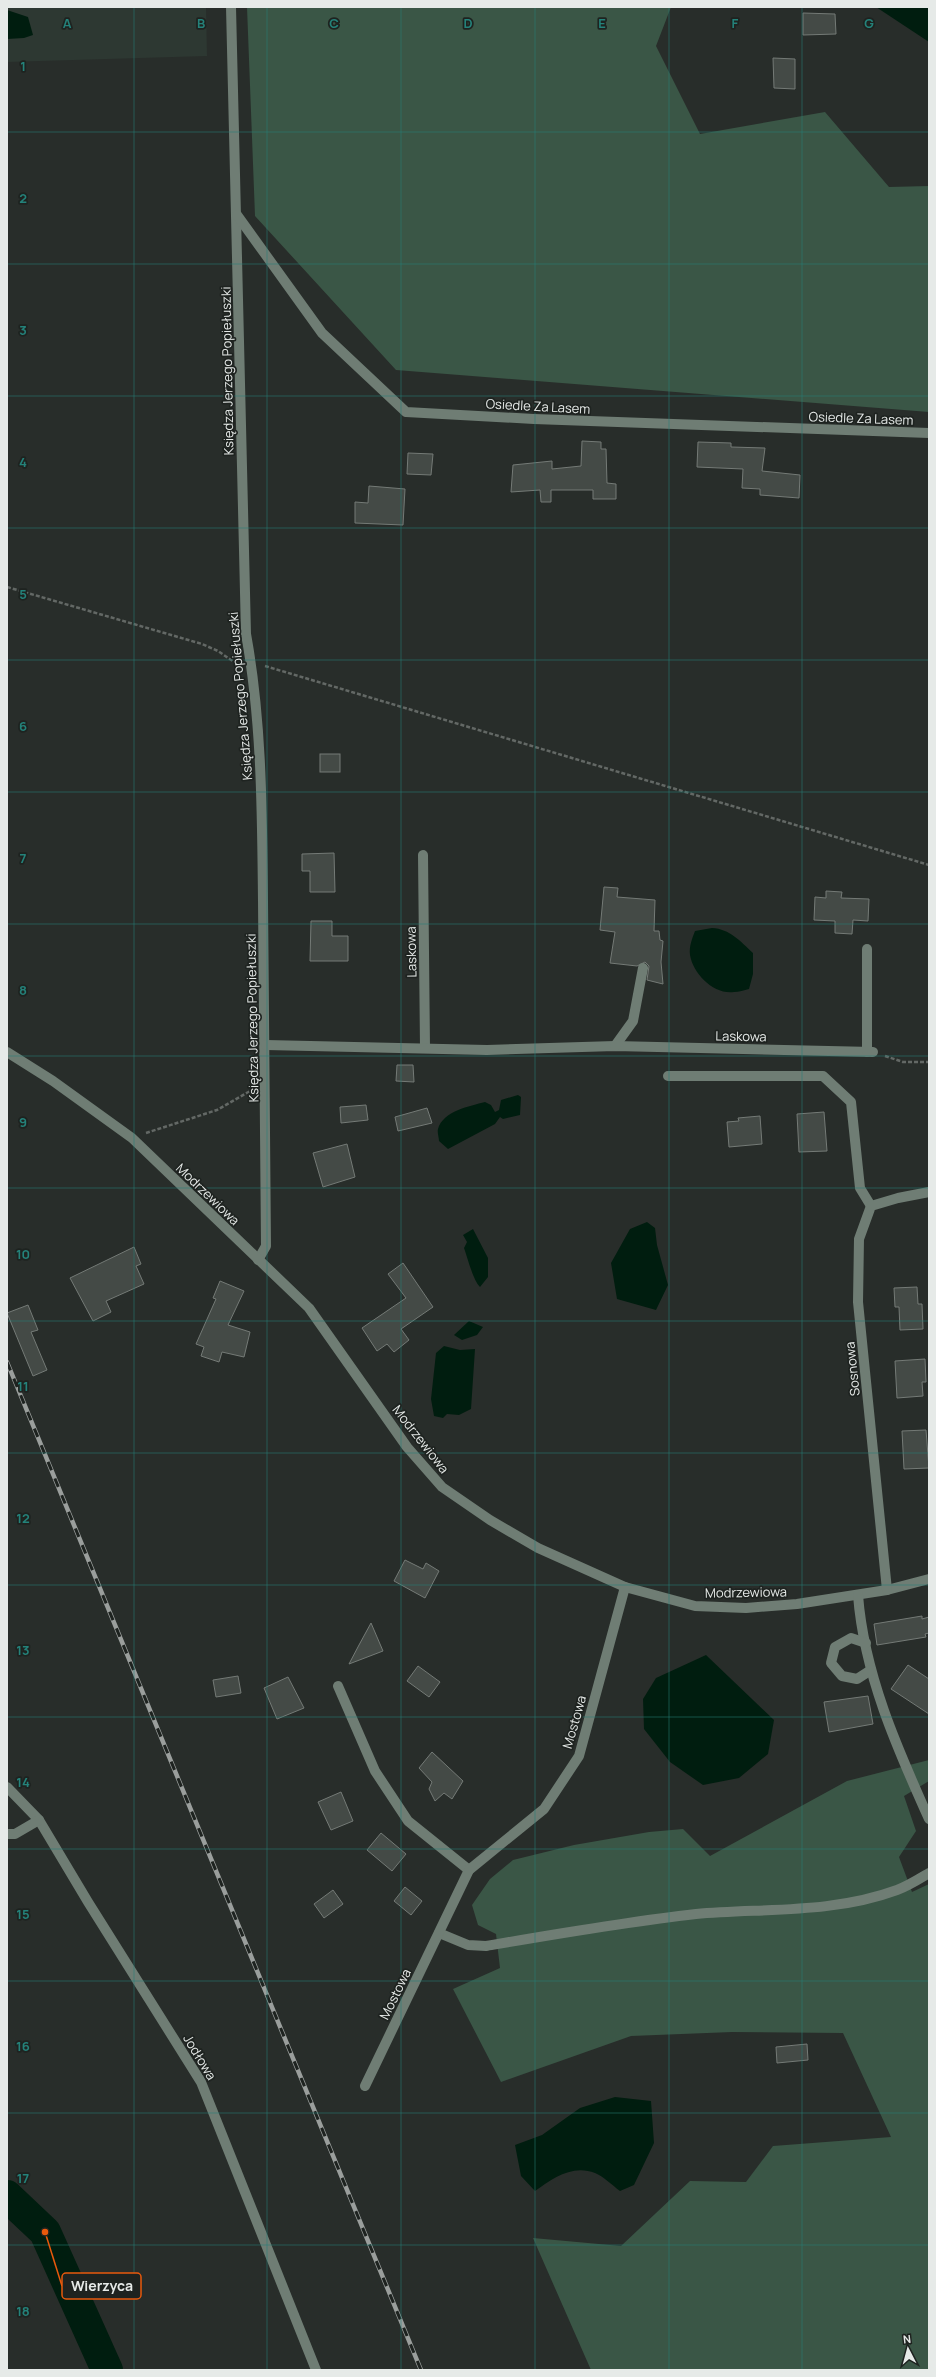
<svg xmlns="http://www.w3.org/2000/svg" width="936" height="2377" viewBox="0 0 936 2377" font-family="Manrope,sans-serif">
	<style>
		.built { fill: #2d3832 }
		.green { fill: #3a5646 }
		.water { fill: #001d0f }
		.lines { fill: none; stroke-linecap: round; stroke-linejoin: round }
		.river { stroke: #001d0f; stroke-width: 32 }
		.building { fill: #444a46; stroke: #747a76 }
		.path { stroke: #636865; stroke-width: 2.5; stroke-dasharray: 4 2; stroke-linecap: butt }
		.minor { stroke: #6f7d74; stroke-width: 10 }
		.rail-casing { stroke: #9a9e9c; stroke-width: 4.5 }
		.rail { stroke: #1e2320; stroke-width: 3; stroke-dasharray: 9; stroke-linecap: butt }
		.grid { fill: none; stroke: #24827a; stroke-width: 1; stroke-opacity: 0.55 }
		.labels { text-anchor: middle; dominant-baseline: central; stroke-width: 3.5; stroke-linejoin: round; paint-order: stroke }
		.street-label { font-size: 13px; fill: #e6eae8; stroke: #1e2320 }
		.grid-label { font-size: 13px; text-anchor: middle; font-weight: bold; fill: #24827a; stroke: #1e2320; stroke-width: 3.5; stroke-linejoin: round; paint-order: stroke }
		.leader { fill: none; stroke: #e8590c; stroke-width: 1.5 }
		.callout-dot { fill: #e8590c; stroke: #1e2320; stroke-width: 1.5 }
		.callout { fill: #1e2320; stroke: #e8590c; stroke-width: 1.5 }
		.callout-label { font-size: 14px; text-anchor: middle; font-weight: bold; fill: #e6eae8 }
	</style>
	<rect width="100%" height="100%" fill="#282d2a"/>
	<path class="built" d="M7,7h199l1,49 -200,6z"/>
	<g class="green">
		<path d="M247,7h424l-15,39 44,88 125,-22 64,75 40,-1v226l-533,-42 -141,-154z"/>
		<path d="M929,1760v21l-25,15 12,35 -17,26 13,35 17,-8v486h-338l-58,-132 88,8 69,-65 56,1 27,-36 118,-9 -48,-104 -111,-1 -101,4 -130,46 -48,-93 47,-21 -4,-34 -18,-9 -6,-20 18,-26 23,-19 61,-15 75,-13 34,-3 27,27 137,-75z"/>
	</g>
	<g class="water">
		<path d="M876,7h53v35z"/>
		<path d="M7,10l21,7 5,18 -9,3 -17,1z"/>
		<path d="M712,928c18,1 28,13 41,25v21l-4,15c-5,1 -10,3 -15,3 -20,3 -41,-18 -44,-37 -1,-9 2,-16 5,-24z"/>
		<path d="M518,1095l3,2 -1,18 -17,4 -3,-2 -5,7 -47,25 -9,-8c0,-3 -2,-9 -1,-12 5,-18 32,-23 47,-27l6,3 4,7 4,-2 2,-10z"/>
		<path d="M647,1222l8,6 2,17 11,40 -12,25 -39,-11 -6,-36 19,-34z"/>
		<path d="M473,1229l15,29v19l-8,10c-7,-7 -12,-28 -16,-39l3,-6 -4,-7z"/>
		<path d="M469,1321l14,6 -6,8 -15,5 -8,-5z"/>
		<path d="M444,1346l16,4 15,-1 -4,60 -12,6 -12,-1 -4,4 -9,-2 -3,-17 5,-46z"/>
		<path d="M706,1655l68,65 -6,34 -29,24 -36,7 -33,-23 -26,-33 -1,-30 13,-21z"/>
		<path d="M615,2097l36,4 3,42 -20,42 -14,6c-8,-6 -17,-15 -25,-18 -23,-9 -43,6 -60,18l-14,-15 -6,-31 27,-10 38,-27z"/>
	</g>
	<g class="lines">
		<path class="river" d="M7,2196l38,36 62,138"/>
	</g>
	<g class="building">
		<path d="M803,13l32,1 1,20 -33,1z"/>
		<path d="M773,58l22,1v30l-21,-1z"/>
		<path d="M582,441l19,1v7h5l1,34 9,1v15h-23v-9h-42v12h-10l-1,-12 -29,2 2,-27 39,-4v8l29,-3z"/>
		<path d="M698,442l33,1v4l34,1 -3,23 38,4 -1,23 -39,-3v-6l-18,-1 1,-19 -46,-2z"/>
		<path d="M408,453l25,1 -2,21 -24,-1z"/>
		<path d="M369,486l36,3 -2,36 -48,-2v-21l13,1z"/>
		<rect x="320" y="754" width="20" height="18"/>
		<path d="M334,853l1,39h-25v-21h-8v-17z"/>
		<path d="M604,887l14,1 -1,9 38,3 -1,31h5l1,9 3,1 -2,21 2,22 -16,-4 2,-14 -4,-4 -8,4 -27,-3 5,-31 -15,-2z"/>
		<path d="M826,891l16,1 -1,6 28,1 -1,22 -15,-1 -1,14 -17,-1v-12l-21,-1 1,-23 11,1z"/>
		<path d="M311,921h21v15h16v25h-38z"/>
		<path d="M397,1065h16l1,17 -18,-1z"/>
		<path d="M366,1105l2,15 -27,3 -1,-16z"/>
		<path d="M427,1108l5,15 -34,8 -3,-14z"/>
		<path d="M824,1112l3,39 -28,1 -2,-38z"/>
		<path d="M760,1116l2,28 -33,3 -2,-25 12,-1 -1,-3z"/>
		<path d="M347,1144l8,33 -32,10 -10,-34z"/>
		<path d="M134,1247l7,17 -5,2 8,18 -38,17 5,11 -18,9 -23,-43z"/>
		<path d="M403,1263l30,44 -32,22 8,11 -15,12 -7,-8 -10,7 -15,-23 44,-30 -18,-24z"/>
		<path d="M220,1281l24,10 -16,34 22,7 -6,25 -22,-5 -3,10 -18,-6 3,-9 -8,-3 20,-45 -3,-1z"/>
		<path d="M917,1287l1,17h4l1,25 -23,1 -1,-23h-4l-1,-19z"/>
		<path d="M28,1305l10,25 -7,2 16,38 -14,6 -26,-63z"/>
		<path d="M925,1359l1,23h-4l1,14 -26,2 -2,-37z"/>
		<path d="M926,1430l3,38 -25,1 -2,-38z"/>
		<path d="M405,1560l18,9 3,-6 13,8 -14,27 -31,-17z"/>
		<path d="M922,1616v3l7,-2v16l-4,1 1,3 -49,8 -3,-21z"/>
		<path d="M371,1623l12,28 -34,13 10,-19z"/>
		<path d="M908,1665l21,14v35l-38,-25z"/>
		<path d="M418,1666l22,16 -11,15 -22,-16z"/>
		<path d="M238,1676l3,17 -25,4 -3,-17z"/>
		<path d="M288,1677l16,31 -27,11 -13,-31z"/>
		<path d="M868,1696l5,28 -44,8 -5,-30z"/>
		<path d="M432,1752l31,29 -11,18 -8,-6 -9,8 -6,-12 3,-7 -13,-14z"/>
		<path d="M341,1792l12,29 -22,9 -13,-28z"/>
		<path d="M381,1833l25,21 -14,17 -25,-21z"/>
		<path d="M405,1887l17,14 -11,14 -17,-14z"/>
		<path d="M333,1890l10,14 -19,14 -10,-14z"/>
		<path d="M807,2044l1,16 -31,3 -1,-16z"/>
	</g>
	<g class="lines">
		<g class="path">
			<path d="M7,587l195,57 16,7 19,13"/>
			<path d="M265,666l664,199"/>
			<path d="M885,1056l18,6h26"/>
			<path d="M146,1133l71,-23 35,-20"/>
		</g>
		<g class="minor">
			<path d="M231,7l15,627c16,88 16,178 17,267 2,115 3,230 3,345l-8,14"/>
			<path d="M237,215l85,118 84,79 128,7 395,14"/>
			<path d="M423,855l2,193"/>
			<path d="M266,1045l221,5 128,-4 258,6"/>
			<path d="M615,1046l18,-25 10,-53"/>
			<path d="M7,1052l46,29 79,57 177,170 98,139 35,40 48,33 48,28 87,39 70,19 51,2 51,-4 90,-14 42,-11"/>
			<path d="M867,1052v-103"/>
			<path d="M668,1076h155l28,26 9,86 11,18"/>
			<path d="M887,1590l-29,-288 1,-63 12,-33 27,-8 31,-6"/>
			<path d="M858,1595c6,79 39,153 71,224"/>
			<path d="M866,1643l-15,-5 -16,9 -4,16 11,13 15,3 14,-9"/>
			<path d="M338,1686l37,85 33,50 61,49"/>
			<path d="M7,1787l32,33 49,82 113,180 115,288"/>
			<path d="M7,1834h8l24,-14"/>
			<path d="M439,1933l29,12 18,1c70,-12 139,-24 210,-32 67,-6 136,0 201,-24 11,-4 22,-11 32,-17"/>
			<path d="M365,2086l104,-216 75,-61 35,-53 46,-169"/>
		</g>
		<g class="rail-casing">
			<path id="rail" d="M7,1362l414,1008"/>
		</g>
		<use href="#rail" class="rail"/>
	</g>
	<path class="grid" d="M134,7v2363M267,7v2363M401,7v2363M535,7v2363M669,7v2363M802,7v2363M7,132h922M7,264h922M7,396h922M7,528h922M7,660h922M7,792h922M7,924h922M7,1056h922M7,1188h922M7,1321h922M7,1453h922M7,1585h922M7,1717h922M7,1849h922M7,1981h922M7,2113h922M7,2245h922"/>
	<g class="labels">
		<g class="street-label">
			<text transform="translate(227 371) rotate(-91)">Księdza Jerzego Popiełuszki</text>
			<text transform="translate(538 406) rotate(3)">Osiedle Za Lasem</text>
			<text transform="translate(861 418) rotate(2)">Osiedle Za Lasem</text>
			<text transform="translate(240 696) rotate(-95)">Księdza Jerzego Popiełuszki</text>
			<text transform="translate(411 952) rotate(-91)">Laskowa</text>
			<text transform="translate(252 1018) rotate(-91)">Księdza Jerzego Popiełuszki</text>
			<text transform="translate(741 1036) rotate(1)">Laskowa</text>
			<text transform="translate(208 1194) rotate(44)">Modrzewiowa</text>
			<text transform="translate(852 1369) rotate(-96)">Sosnowa</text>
			<text transform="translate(421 1439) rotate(52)">Modrzewiowa</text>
			<text transform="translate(746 1592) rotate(-1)">Modrzewiowa</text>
			<text transform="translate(574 1722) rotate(-74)">Mostowa</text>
			<text transform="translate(395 1994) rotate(-64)">Mostowa</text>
			<text transform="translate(200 2057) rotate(59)">Jodłowa</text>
		</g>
	</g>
	<g class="grid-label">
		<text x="67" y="28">A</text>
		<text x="201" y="28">B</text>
		<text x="334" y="28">C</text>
		<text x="468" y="28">D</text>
		<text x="602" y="28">E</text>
		<text x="735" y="28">F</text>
		<text x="869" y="28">G</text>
		<text x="23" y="71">1</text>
		<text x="23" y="203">2</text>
		<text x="23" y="335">3</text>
		<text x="23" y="467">4</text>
		<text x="23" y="599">5</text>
		<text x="23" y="731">6</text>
		<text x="23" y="863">7</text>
		<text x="23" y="995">8</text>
		<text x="23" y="1127">9</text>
		<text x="23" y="1259">10</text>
		<text x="23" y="1391">11</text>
		<text x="23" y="1523">12</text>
		<text x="23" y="1655">13</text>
		<text x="23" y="1787">14</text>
		<text x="23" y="1919">15</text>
		<text x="23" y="2051">16</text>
		<text x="23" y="2183">17</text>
		<text x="23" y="2316">18</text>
	</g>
	<path class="leader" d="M45 2232L62 2286"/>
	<circle class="callout-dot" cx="45" cy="2232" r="4"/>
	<rect class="callout" x="62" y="2273" width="79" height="26" rx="4"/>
	<g class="callout-label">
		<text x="102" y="2291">Wierzyca</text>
	</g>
	<rect width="936" height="2377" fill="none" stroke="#e6eae8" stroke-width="16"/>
	<g transform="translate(908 2349) rotate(354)" stroke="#1e2320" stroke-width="3" paint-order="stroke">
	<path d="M0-3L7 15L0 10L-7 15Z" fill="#e6eae8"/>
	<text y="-6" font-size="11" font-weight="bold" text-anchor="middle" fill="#e6eae8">N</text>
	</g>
</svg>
